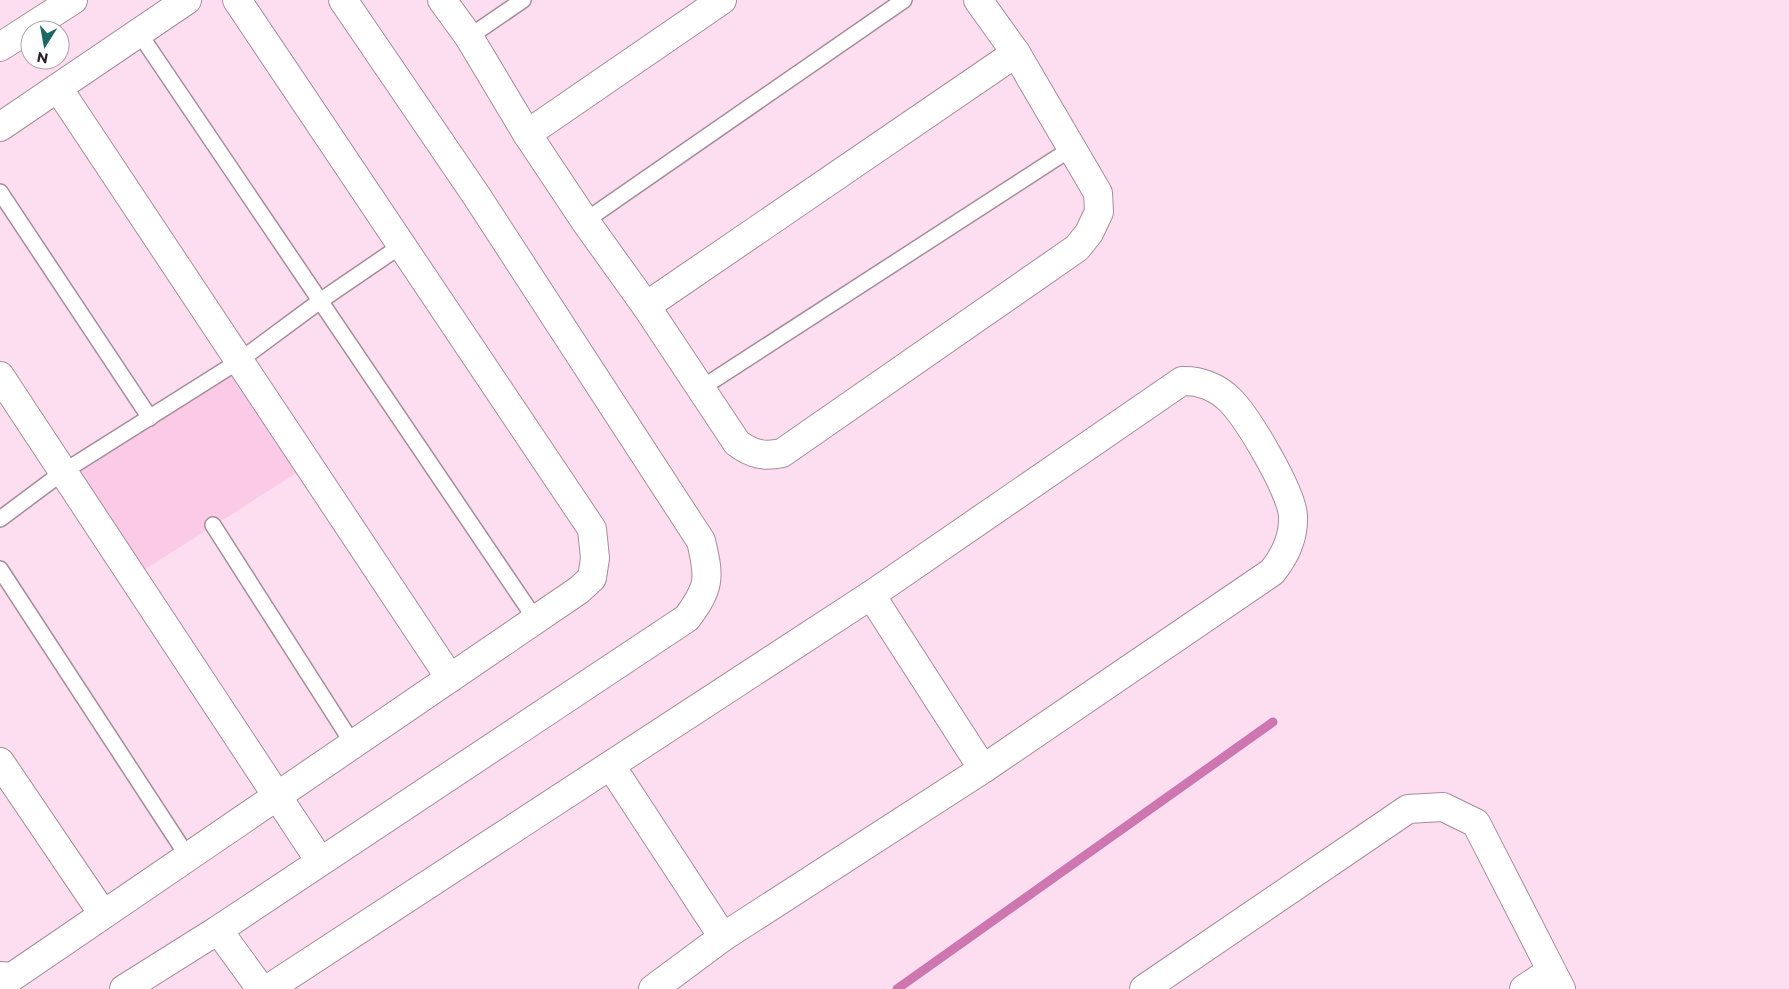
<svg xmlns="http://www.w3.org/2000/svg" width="1789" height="989" viewBox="0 0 1789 989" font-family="Montserrat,sans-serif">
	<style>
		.green { fill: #fbcae7 }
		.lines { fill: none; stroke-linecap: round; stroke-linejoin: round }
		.stream { stroke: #cd76af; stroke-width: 9 }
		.service-casing { stroke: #a78c9c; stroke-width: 18 }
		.minor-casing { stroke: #a78c9c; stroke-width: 30 }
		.service { stroke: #fff; stroke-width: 15 }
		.minor { stroke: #fff; stroke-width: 28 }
	</style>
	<rect width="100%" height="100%" fill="#fddef0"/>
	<path class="green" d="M239,361l70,104 -176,112 -70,-105z"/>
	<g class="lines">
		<path class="stream" d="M897,989l376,-267"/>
		<g class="service-casing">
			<g id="service">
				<path d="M139,33l397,587"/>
				<path d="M469,37l54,-37"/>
				<path d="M0,192l150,226"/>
				<path d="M585,221l319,-221"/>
				<path d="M700,389l372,-241"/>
				<path d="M0,519l63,-47 176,-111 81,-60 82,-56"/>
				<path d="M213,525l140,219"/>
				<path d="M0,569l188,288"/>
			</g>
		</g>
		<g class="minor-casing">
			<g id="minor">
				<path d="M442,0l27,37 58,97 58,87 61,85 91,137c15,11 26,14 45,10l295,-205 12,-15 10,-21 -1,-19 -82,-140 -38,-53"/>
				<path d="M0,47l73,-47"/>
				<path d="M58,88l392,590"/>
				<path d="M0,127l187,-127"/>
				<path d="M527,134l195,-134"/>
				<path d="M646,306l370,-253"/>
				<path d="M0,376l320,485"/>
				<path d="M871,595l112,174"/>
				<path d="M0,762l103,152"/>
				<path d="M611,766l112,171"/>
				<path d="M218,930l43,59"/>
				<path d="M0,976l12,1 567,-387 13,-12 3,-20 -3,-29 -355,-529"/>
				<path d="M124,989l94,-59 469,-312c23,-31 23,-40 14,-77l-225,-346 -133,-195"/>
				<path d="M268,989l603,-394 311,-214c17,-1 35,6 48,19 18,18 62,92 63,116 1,22 -8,40 -21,56l-289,197 -260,168 -70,52"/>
				<path d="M1144,989l264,-180 35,-2 33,16 85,166"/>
				<path d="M1524,989l27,-18"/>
			</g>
		</g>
		<use href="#service" class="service"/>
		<use href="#minor" class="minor"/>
	</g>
	<g transform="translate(45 45) rotate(191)"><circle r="24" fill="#ffffff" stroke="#aaa5a8"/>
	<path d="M0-4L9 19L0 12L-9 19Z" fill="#1a6866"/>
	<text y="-8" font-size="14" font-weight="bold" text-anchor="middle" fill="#2a1f26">N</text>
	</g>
</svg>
